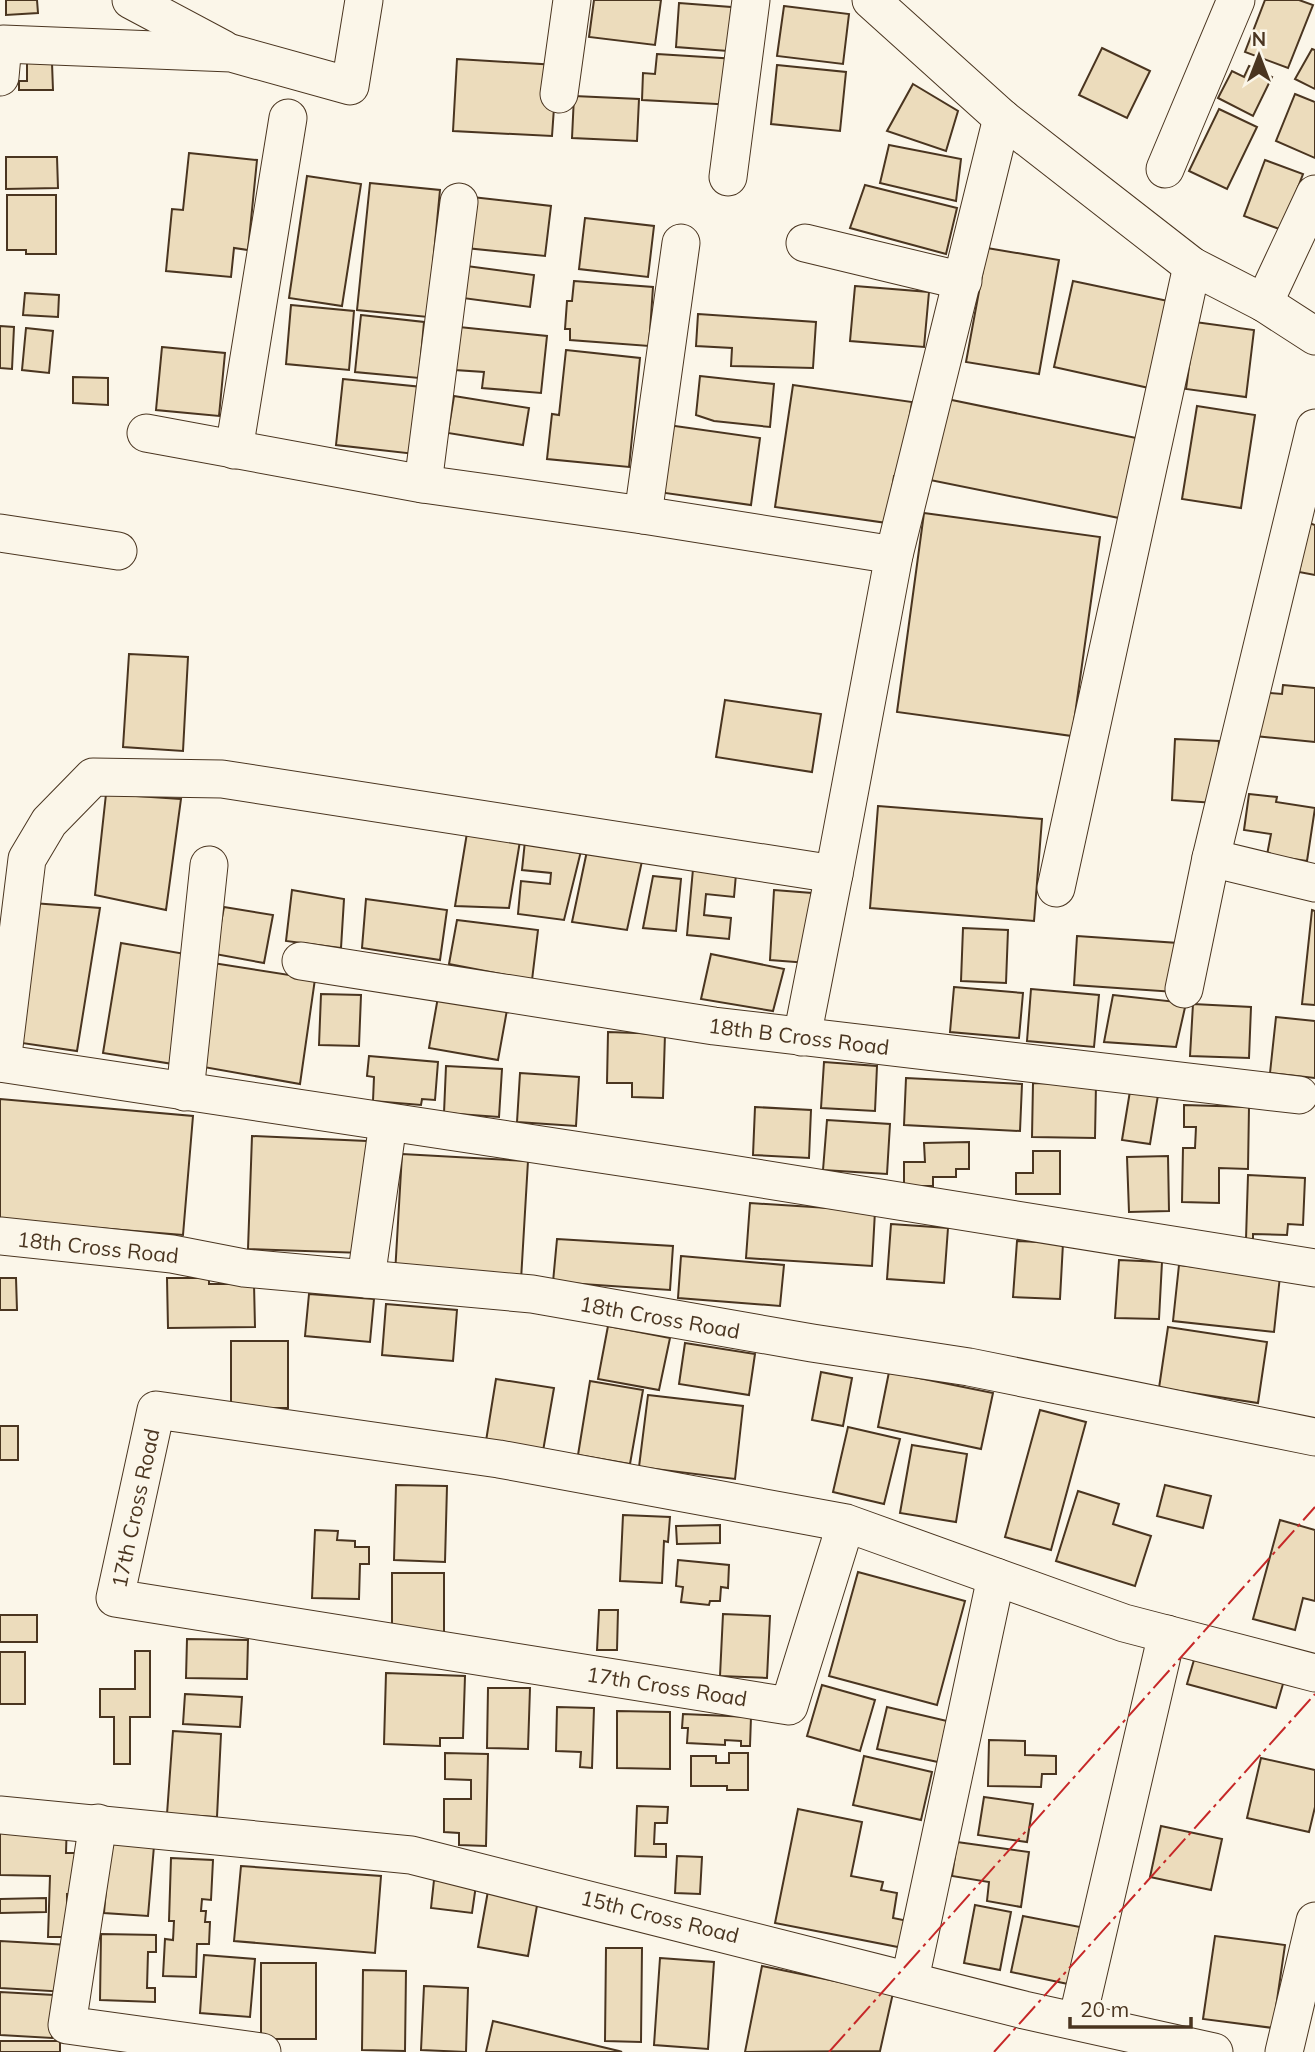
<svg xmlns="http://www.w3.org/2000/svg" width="1315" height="2052" viewBox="0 0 1315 2052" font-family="Mulish,sans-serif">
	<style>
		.building { fill: #ecdcbc; stroke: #4a3520; stroke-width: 2 }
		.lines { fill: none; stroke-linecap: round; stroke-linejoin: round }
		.street-casing { stroke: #4a3520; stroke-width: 39 }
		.street { stroke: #fbf6e9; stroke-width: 37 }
		.power { stroke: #c62828; stroke-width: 2; stroke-dasharray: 24 5 3.5 5; stroke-linecap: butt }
		.labels { text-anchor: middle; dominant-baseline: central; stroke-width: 5; stroke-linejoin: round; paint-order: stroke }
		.street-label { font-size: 21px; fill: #4a3520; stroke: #fbf6e9 }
	</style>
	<rect width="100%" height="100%" fill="#fbf6e9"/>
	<g class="building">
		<path d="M6,0h31l1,13 -32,2z"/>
		<path d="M594,0h67l-6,45 -66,-8z"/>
		<path d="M1265,0h34l14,5 -25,63 -43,-16z"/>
		<path d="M679,3l65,5 -3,44 -65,-5z"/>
		<path d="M784,6l65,8 -6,50 -66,-8z"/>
		<path d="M1102,48l48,23 -23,47 -48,-23z"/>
		<path d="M1312,49l3,1v39l-20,-10z"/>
		<path d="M657,54l80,5 -2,46 -93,-5 1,-27 12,1z"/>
		<path d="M457,59l100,6 -5,71 -99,-5z"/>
		<path d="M27,63h25l1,27h-34v-9h8z"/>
		<path d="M777,65l69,7 -6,59 -69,-7z"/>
		<path d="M1249,66l23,11 -19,39 -35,-18 14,-27 12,6z"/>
		<path d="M913,84l45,27 -12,40 -59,-20z"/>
		<path d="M1295,94l20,8v56l-39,-17z"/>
		<path d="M574,96l65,3 -2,42 -65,-3z"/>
		<path d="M1219,109l38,18 -30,62 -38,-18z"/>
		<path d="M889,145l72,14 -5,42 -76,-18z"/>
		<path d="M189,153l68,7 -9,90 -14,-2 -3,29 -65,-6 6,-62 11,1z"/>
		<path d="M6,157h51l1,31 -52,1z"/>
		<path d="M1265,160l38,14 -21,56 -38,-14z"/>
		<path d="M307,176l54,8 -19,122 -53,-8z"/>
		<path d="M370,183l70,7 -12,127 -71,-7z"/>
		<path d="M865,185l92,23 -11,46 -96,-26z"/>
		<path d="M7,195h49v59h-30v-4h-19z"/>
		<path d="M472,197l79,9 -6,50 -79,-8z"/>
		<path d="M585,218l69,8 -6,51 -69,-8z"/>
		<path d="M987,248l72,12 -20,114 -73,-12z"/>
		<path d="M459,265l75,10 -4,32 -75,-10z"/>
		<path d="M574,281l79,6 -4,59 -79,-6v-11h-5l2,-28h5z"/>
		<path d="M1073,281l95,20 -19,87 -95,-21z"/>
		<path d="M855,286l74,6 -5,55 -74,-6z"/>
		<path d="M25,293l34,2 -1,22 -35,-2z"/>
		<path d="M291,305l63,6 -5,59 -63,-6z"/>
		<path d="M698,314l118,8 -3,46 -82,-2 1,-18 -36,-2z"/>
		<path d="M361,315l63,7 -5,56 -64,-6z"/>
		<path d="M1195,322l59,8 -8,67 -60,-8z"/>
		<path d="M0,326l14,1 -2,42 -12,-1z"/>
		<path d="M459,327l88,9 -6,57 -59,-5 2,-16 -29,-2z"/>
		<path d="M26,328l27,3 -4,42 -27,-3z"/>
		<path d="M162,347l63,6 -6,63 -63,-6z"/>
		<path d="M566,350l74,8 -11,109 -82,-8 5,-45 7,1z"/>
		<path d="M700,376l74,8 -4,43 -56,-6 -18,-6z"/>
		<path d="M73,377l35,1v27l-35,-2z"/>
		<path d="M343,379l79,8 -7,67 -79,-9z"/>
		<path d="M793,385l119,17 -12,74h-6l-7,47 -112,-16z"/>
		<path d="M454,396l75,12 -6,37 -75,-12z"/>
		<path d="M947,399l199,41 -17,80 -199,-40z"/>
		<path d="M1197,406l58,9 -14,93 -59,-9z"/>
		<path d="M668,425l92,13 -9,67 -93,-13z"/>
		<path d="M924,513l176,24 -28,199 -175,-24z"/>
		<path d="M1309,523l6,2v50l-16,-3z"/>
		<path d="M129,654l59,3 -5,94 -60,-4z"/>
		<path d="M1283,685l32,3v54l-60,-6 5,-44 22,2z"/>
		<path d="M725,700l96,14 -9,58 -96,-15z"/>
		<path d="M1175,739l44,2 -4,62 -43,-3z"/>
		<path d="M106,794l75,5 -15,111 -71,-15z"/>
		<path d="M1249,794l28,3 -1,5 39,6 -8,53 -40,-6 4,-21 -27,-4z"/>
		<path d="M878,806l164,13 -8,102 -164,-13z"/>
		<path d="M467,833l53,8 -11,67 -54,-2z"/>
		<path d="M525,841l56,10 -17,69 -46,-6 3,-33 29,3 1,-11 -29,-3z"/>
		<path d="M587,851l55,10 -15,69 -55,-8z"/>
		<path d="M693,869l43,5 -2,23 -28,-3 -2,21 27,3 -2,21 -42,-4z"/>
		<path d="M653,876l28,3 -5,52 -33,-3z"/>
		<path d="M292,890l52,9 -3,49 -55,-7z"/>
		<path d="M774,890l38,3 -4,70 -38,-3z"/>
		<path d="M366,899l81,11 -7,50 -78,-12z"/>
		<path d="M32,903l68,5 -23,143 -62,-9z"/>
		<path d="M224,907l49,8 -9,48 -49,-9z"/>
		<path d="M1312,910l3,1v94l-13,-1z"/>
		<path d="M457,920l81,10 -6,50 -83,-16z"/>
		<path d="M963,928l45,2 -2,53 -45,-2z"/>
		<path d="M1077,936l101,7 -3,49 -101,-7z"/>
		<path d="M121,943l70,12 -18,109 -70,-11z"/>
		<path d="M711,954l73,15 -11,42 -72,-12z"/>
		<path d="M213,963l102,16 -15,105 -102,-18z"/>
		<path d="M954,987l69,6 -4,45 -69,-6z"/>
		<path d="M1031,989l68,6 -5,52 -67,-6z"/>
		<path d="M321,994l40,1 -2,51 -40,-1z"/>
		<path d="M1113,995l73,8 -10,44 -72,-5z"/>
		<path d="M438,997l69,13 -9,50 -69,-12z"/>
		<path d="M1193,1004l58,3 -2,51 -59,-2z"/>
		<path d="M1276,1017l39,4v57l-45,-5z"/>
		<path d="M608,1032l57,2 -2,64 -31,-1v-14h-25z"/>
		<path d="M369,1056l69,6 -3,38 -13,-1 -1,6 -48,-4 1,-24 -7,-1z"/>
		<path d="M824,1062l53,4 -2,45 -54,-3z"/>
		<path d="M446,1066l56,3 -3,48 -55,-4z"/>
		<path d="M520,1073l59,4 -3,49 -59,-4z"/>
		<path d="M906,1078l116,6 -2,47 -116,-6z"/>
		<path d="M1033,1083l63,1 -1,54 -63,-1z"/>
		<path d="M1131,1085l28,4 -9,55 -28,-4z"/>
		<path d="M0,1099l193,17 -10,119 -183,-15z"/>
		<path d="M1184,1105l65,2 -1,62 -29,-1v35l-37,-1 1,-54h12l1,-21h-12z"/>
		<path d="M755,1107l56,3 -2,48 -56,-3z"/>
		<path d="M827,1120l63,4 -3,50 -64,-4z"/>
		<path d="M252,1136l115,5 -4,112 -115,-4z"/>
		<path d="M969,1142v27h-13v8h-23v9h-29v-24h21l-1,-19z"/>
		<path d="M1033,1151h27v43h-44v-21h17z"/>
		<path d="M402,1154l126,7 -7,119 -126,-6z"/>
		<path d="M1168,1156l1,55 -40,1 -2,-55z"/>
		<path d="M1248,1175l57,3 -2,47 -15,-1 -1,11 -34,-1v6l-7,-1z"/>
		<path d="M750,1203l125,8 -3,55 -126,-8z"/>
		<path d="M891,1224l57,4 -4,55 -57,-4z"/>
		<path d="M557,1239l116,7 -3,44 -117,-8z"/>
		<path d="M1017,1241l46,2 -3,56 -47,-2z"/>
		<path d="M681,1256l103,9 -4,41 -102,-8z"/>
		<path d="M1119,1260l43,2 -3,57 -44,-1z"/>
		<path d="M1179,1265l101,11 -6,56 -101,-11z"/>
		<path d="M0,1278h16l1,32h-17z"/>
		<path d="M167,1278h42v6h45l1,43 -87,1z"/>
		<path d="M309,1294l65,5 -4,43 -65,-6z"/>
		<path d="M386,1304l71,6 -4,51 -71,-6z"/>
		<path d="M608,1326l62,12 -11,52 -61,-11z"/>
		<path d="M1168,1327l99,15 -9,61 -99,-15z"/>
		<rect x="231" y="1341" width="57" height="67"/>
		<path d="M685,1343l70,11 -6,41 -70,-11z"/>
		<path d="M821,1372l31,6 -9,48 -31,-6z"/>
		<path d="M889,1372l104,21 -12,56 -103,-22z"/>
		<path d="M496,1379l58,9 -11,63 -57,-10z"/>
		<path d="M590,1381l53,9 -13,74 -52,-9z"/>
		<path d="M648,1395l95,11 -8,73 -96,-12z"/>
		<path d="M1040,1410l46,12 -35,128 -46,-13z"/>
		<rect x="0" y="1426" width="18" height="34"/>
		<path d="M848,1427l52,12 -16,65 -51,-12z"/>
		<path d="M912,1445l55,9 -11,68 -56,-9z"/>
		<path d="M396,1485l51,1 -2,76 -51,-2z"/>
		<path d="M1165,1485l46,11 -8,32 -46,-12z"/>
		<path d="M1078,1491l41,13 -6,20 38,12 -16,50 -79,-25z"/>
		<path d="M623,1515l47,2 -2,25 -4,-1 -2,42 -42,-2z"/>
		<path d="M1280,1520l35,10v71l-12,-3 -8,32 -42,-11z"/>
		<path d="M720,1525v18l-43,1 -1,-18z"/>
		<path d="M315,1530l23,1 -1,9 18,1v6h14v17h-9l-1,35 -47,-1z"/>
		<path d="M678,1560l51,5 -1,23 -7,-1 -1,14h-10l-1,4 -28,-3 2,-15 -7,-1z"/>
		<path d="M858,1572l107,29 -28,104 -108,-29z"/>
		<path d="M392,1573h52v67l-52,-1z"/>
		<path d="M599,1610h19l-1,40h-20z"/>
		<path d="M723,1614l47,2 -3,62 -47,-2z"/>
		<rect x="0" y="1615" width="37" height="27"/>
		<path d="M187,1639l61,1 -1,39 -61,-1z"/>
		<path d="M135,1651h15v66h-20v47h-16v-47h-14v-28h35z"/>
		<rect x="0" y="1652" width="25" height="52"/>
		<path d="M1196,1653l89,24 -9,31 -89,-24z"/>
		<path d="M386,1673l79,3 -2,62h-23v8l-56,-2z"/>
		<path d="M822,1685l53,15 -15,51 -53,-15z"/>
		<path d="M488,1688h42l-2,61 -41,-1z"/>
		<path d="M185,1694l57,3 -2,30 -57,-3z"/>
		<path d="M557,1707l37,1 -2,60 -12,-1 1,-15 -25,-1z"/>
		<path d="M887,1707l60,14 -9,41 -61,-13z"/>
		<path d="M617,1711l53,1v57l-53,-1z"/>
		<path d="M683,1714l68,3 -1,29h-9v-5l-16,-1v5l-38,-2 1,-15h-6z"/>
		<path d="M173,1731l48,3 -4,83 -50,-3z"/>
		<path d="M989,1740l36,1v14l31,1v18h-14l-1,13 -53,-1z"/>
		<path d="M445,1753l43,1 -2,92 -27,-1v-12l-15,-1v-33h27v-19l-26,-1z"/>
		<path d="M729,1753h19v37h-21v-4h-36v-30h25v7h13z"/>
		<path d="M864,1756l68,16 -11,48 -68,-15z"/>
		<path d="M1261,1758l54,12v37l-6,25 -62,-14z"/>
		<path d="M984,1797l49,7 -6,38 -49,-7z"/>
		<path d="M637,1806l31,1 -1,16h-12l-1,21h12v13l-31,-1z"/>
		<path d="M798,1809l64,13 -11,54 32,6 -2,8 16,3 -4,25 15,3 -5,27 -128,-25z"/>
		<path d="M0,1821h67l-1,32h16l-1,41h-14v43h-19l2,-61 -50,-1z"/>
		<path d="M1161,1826l61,13 -11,51 -61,-13z"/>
		<path d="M110,1842l44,4 -6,70 -44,-3z"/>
		<path d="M957,1842l72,10 -8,55 -34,-6 2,-19 -37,-6z"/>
		<path d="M677,1856l25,1 -2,37 -25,-1z"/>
		<path d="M171,1858l42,2 -2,40 -9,-1 -1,12h5l-1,11h5l-1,22h-12l-1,33 -33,-1 2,-37 8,1 1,-19h-5z"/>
		<path d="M241,1866l140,10 -6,77 -141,-12z"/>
		<path d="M434,1880l42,5 -4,28 -41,-5z"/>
		<path d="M488,1891l50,9 -10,56 -50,-9z"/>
		<path d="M46,1898v14l-46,1v-14z"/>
		<path d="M975,1905l36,7 -11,58 -36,-7z"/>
		<path d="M1023,1916l57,11 -12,57 -57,-12z"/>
		<path d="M101,1934l55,1v17h-8l-1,36h8v14l-55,-2z"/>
		<path d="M1215,1936l70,9 -12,83 -70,-9z"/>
		<path d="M0,1941l69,4 -2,47 -67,-4z"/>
		<path d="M606,1948h36l-1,94 -36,-1z"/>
		<path d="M204,1955l51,4 -5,58 -50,-4z"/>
		<path d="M660,1958l54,4 -6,87 -54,-4z"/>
		<rect x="261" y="1963" width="55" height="76"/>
		<path d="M762,1966l131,27 -13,58 -135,1z"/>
		<path d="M363,1970l43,1 -1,80 -43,-1z"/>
		<path d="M424,1986l44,2 -2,64 -45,-2z"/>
		<path d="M0,1992l54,3 -2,43 -52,-3z"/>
		<path d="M493,2021l126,30 3,1h-136z"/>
		<rect x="0" y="2041" width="60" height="11"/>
	</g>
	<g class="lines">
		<g class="street-casing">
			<g id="street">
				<path d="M131,0l92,49"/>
				<path d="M871,0l131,118 190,148 72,37 51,33"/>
				<path d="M0,77l3,-33 228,9 119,33 14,-86"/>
				<path d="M559,94l13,-94"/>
				<path d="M1165,169l71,-169"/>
				<path d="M728,177l23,-177"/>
				<path d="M805,243l158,38"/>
				<path d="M1264,303l51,-109"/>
				<path d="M146,433l277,51 220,31 251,40"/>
				<path d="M234,450l54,-332"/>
				<path d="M423,484l36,-282"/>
				<path d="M643,515l38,-272"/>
				<path d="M0,533l118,18"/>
				<path d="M1211,858l104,-430"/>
				<path d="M1056,888l136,-622"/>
				<path d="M301,961l413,65 585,69"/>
				<path d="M1184,989l27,-131 104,25"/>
				<path d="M802,1037l32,-163"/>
				<path d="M0,1063l706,107 609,98"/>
				<path d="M2,1063l25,-204 22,-37 44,-45 129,2 612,95 60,-319 108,-437"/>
				<path d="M185,1092l24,-227"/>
				<path d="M0,1236l172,18 72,14 288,26 280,49 157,24 346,70"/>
				<path d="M366,1279l22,-156"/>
				<path d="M846,1523l-57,183 -674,-108 41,-188 343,49 347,64 278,100 191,50"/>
				<path d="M0,1815l411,40 613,155 190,42"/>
				<path d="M98,1823l-31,202 195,27"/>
				<path d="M910,1979l86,-402"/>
				<path d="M1077,2021l90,-387"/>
				<path d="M1284,2052l31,-131"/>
			</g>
		</g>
		<use href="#street" class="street"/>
		<g class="power">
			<path d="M829,2052l486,-545"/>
			<path d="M994,2052l321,-358"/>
		</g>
	</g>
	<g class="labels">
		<g class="street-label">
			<text transform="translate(799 1036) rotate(7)">18th B Cross Road</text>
			<text transform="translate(98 1247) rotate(6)">18th Cross Road</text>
			<text transform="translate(660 1317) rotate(10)">18th Cross Road</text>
			<text transform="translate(135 1508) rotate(-78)">17th Cross Road</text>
			<text transform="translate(667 1686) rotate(9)">17th Cross Road</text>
			<text transform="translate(660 1916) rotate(14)">15th Cross Road</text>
		</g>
	</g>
	<g transform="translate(1259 56)" stroke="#fbf6e9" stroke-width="5" paint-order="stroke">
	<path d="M0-5L12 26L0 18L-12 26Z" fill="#4a3520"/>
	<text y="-10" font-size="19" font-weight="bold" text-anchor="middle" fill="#4a3520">N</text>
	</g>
	<path d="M1070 2017v10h121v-10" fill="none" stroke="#4a3520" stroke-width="3.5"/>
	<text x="1080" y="2017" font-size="21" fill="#4a3520" stroke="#fbf6e9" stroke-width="5" paint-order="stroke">20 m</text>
</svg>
